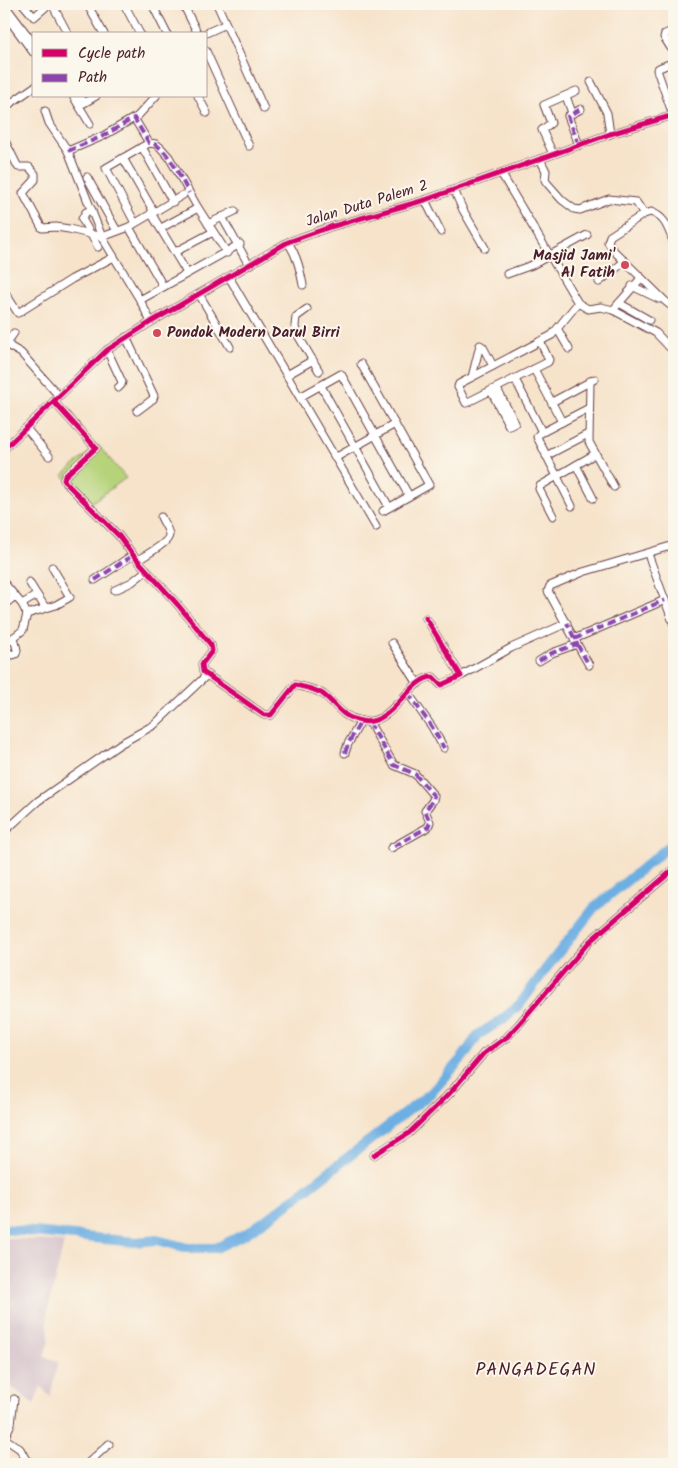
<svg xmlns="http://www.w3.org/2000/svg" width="678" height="1468" viewBox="0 0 678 1468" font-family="Kalam,sans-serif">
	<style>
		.industrial { fill: #d2bdc8 }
		.green { fill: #b6d37a; stroke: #807952 }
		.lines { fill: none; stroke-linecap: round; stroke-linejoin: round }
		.river { stroke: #6eafe2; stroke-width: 10 }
		.minor-casing { stroke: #643c43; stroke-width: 9 }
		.minor { stroke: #fff; stroke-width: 7 }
		.quiet { stroke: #8e44ad; stroke-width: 4; stroke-dasharray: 8 4; stroke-linecap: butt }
		.cycleway-casing { stroke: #fbf7ec; stroke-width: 8 }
		.cycleway { stroke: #d6006c; stroke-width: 5 }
		.poi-dot { fill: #d1495b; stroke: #fbf7ec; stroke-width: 2 }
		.labels { text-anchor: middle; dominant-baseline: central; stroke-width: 4; stroke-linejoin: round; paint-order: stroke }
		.street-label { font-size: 15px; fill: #4a1f2b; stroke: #fbf7ec }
		.poi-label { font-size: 15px; font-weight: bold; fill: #4a1f2b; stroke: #fbf7ec; text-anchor: end }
		.quarter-label { font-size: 18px; letter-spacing: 1px; fill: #4a1f2b; stroke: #fbf7ec }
	</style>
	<rect width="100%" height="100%" fill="#fbf7ec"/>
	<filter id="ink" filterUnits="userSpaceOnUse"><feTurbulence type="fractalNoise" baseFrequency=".02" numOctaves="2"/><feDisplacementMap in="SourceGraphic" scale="10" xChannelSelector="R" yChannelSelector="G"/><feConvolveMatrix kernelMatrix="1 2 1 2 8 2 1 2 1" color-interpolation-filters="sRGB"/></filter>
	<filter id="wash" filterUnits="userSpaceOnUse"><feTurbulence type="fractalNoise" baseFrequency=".0096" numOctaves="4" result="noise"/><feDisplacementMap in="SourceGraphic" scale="20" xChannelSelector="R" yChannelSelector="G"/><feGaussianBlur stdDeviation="1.12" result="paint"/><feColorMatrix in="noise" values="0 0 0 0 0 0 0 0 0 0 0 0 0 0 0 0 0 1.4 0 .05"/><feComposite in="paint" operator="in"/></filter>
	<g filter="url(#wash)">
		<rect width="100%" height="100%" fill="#f6e3ca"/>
		<path class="industrial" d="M4,1238l60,4 -17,72 2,26 -5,16 14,6 -8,35 -9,-11 -7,18 -30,-23z"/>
		<path class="green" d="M98,445l28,33 -38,27 -25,-30z"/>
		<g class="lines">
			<path class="river" d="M4,1229l131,13 22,-2 31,8h28l31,-15 30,-21 154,-119 32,-36 15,-22 25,-16 17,-15 28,-38 46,-58 80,-66"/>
		</g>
	</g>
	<g filter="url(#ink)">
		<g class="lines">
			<g class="minor-casing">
				<g id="minor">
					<path d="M4,4l30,40"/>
					<path d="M23,4l11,13 15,-13"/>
					<path d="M52,4l16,30"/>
					<path d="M87,4l17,30"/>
					<path d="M124,4l16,30"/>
					<path d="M152,4l15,30"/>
					<path d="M183,4l15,30"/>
					<path d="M217,4l47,105"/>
					<path d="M4,13l29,39"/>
					<path d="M674,30l-9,4 -1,3 10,16"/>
					<path d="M204,34l22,-10"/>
					<path d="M206,51l43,95"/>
					<path d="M591,82l16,31 3,21"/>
					<path d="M73,96l17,28"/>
					<path d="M80,96l4,7 12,-7"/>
					<path d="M198,96l9,17"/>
					<path d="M566,96l5,14"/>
					<path d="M4,108l30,-21"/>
					<path d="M45,111l4,12 19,28 34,86 38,63 11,22"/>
					<path d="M673,115l-16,-45 2,-2 15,-6"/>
					<path d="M135,119l21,-23"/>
					<path d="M4,139l14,28h11l6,7v6l-12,13 19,35 14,-1 13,2 33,8 27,-10 54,-32"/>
					<path d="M579,145l-11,-29 13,-7"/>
					<path d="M142,147l31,55"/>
					<path d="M68,151l35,-15 31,-18 15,25 7,1 5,4 8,9 29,51 29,45"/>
					<path d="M553,154l-11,-24 9,-7 -7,-18 32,-14"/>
					<path d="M123,158l31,54"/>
					<path d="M540,159l6,12 -1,9 2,3 15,17 12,9 6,1 29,-11 27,3 8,12 -34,22 -2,6 4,7 53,52 5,4 4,-1"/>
					<path d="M501,173l77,130 10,6 13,-2 12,3 43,23 18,19"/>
					<path d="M87,177l30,54"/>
					<path d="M454,190l9,20 22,38"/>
					<path d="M425,200l16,32"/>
					<path d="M92,210l-6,2 -4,7 16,28"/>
					<path d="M151,213l36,60"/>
					<path d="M644,214l7,-2c16,6 17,18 23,31"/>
					<path d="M222,217l27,48"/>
					<path d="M135,223l-29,-55 43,-25"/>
					<path d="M208,224l27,-13"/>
					<path d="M129,227l34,59"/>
					<path d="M161,228l37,-20"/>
					<path d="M288,242c9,14 12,27 15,43"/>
					<path d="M175,252l38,-20"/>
					<path d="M507,274l25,-9 55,-30"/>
					<path d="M229,277l147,250"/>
					<path d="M599,282l26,-21"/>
					<path d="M632,286l27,13"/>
					<path d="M4,291l14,22 54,-34 42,-22"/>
					<path d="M199,294l31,53"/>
					<path d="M140,300l100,-56"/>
					<path d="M619,303l30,17"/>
					<path d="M307,309l-11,8 -1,9 1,6 23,39"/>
					<path d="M613,310l28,-32"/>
					<path d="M558,330l11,19"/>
					<path d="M14,333l-5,7v6l12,7 38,43"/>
					<path d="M126,337l28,59 -1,3 -16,12"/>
					<path d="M540,341l9,19 -1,2 -82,41 -8,-16 1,-3 93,-49 26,-32"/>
					<path d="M107,350l15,32 -1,3 -3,3"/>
					<path d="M361,364l68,121 -46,26"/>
					<path d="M534,369l28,53"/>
					<path d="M287,375l26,-15"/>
					<path d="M472,377l8,-32 3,2 10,19"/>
					<path d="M515,379l27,53"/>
					<path d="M590,381l-1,61 25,45"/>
					<path d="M321,386l68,121"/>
					<path d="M491,391l18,35 6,-3 -18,-34"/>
					<path d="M300,397l41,-23 68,122"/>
					<path d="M54,402l42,46 -31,28 -1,4 2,3 53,53 14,19 45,50 33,40 1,6 -10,13 1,8 61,43h7l24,-30c9,2 22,4 29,10 14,11 17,22 37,26 31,7 48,-44 72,-44l8,8 20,-9 -35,-58"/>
					<path d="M552,402l43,-23"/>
					<path d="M26,428l23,28"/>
					<path d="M4,449l103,-99 44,-28 137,-80 42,-15 95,-27 185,-66 64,-19"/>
					<path d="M546,456l42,-22"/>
					<path d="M335,458l60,-34"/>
					<path d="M576,465l17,33"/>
					<path d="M572,506l-35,-69 2,-3 50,-26"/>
					<path d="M553,516l-14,-27 1,-3 55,-32"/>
					<path d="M648,554l26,71"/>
					<path d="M138,560c6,-4 31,-17 31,-25 0,-5 -6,-13 -8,-18"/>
					<path d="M95,580l38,-25"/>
					<path d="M29,582l8,13"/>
					<path d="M4,583l11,13 -11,9"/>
					<path d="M115,590l17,-8 15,-12"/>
					<path d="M22,604l15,-9 8,12"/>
					<path d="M27,614l29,-9 14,-8 -18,-30"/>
					<path d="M574,639l91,-39"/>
					<path d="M392,643l26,41"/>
					<path d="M577,644l12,21"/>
					<path d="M4,645l19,-15 4,-16 -5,-10 -7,-8"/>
					<path d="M4,650l9,5 3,-1 1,-4 -3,-13"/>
					<path d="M539,661l13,-8 25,-9 -29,-53 2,-5 33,-14 91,-27"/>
					<path d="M461,676l50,-28 56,-25"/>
					<path d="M408,693l24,34 12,21"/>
					<path d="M369,722l25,43 21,9 19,22 -1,4 -8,11 5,11 -2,5 -37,21"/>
					<path d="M345,753l3,-9 13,-23"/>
					<path d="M4,832l34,-31 82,-57 34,-19 53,-50"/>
					<path d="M374,1155l35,-22 41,-40 34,-40 23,-16 12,-13 70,-82 85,-73"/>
					<path d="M14,1399l-3,25 -7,14 16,11 6,11 8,4"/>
					<path d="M87,1464l22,-20"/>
				</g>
			</g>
			<use href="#minor" class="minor"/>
			<g class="quiet">
				<path d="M579,145l-11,-29 13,-7"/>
				<path d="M68,151l35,-15 31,-18 15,25c17,0 32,36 40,50"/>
				<path d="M95,580l38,-25"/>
				<path d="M574,639l91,-39"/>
				<path d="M577,644l12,21"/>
				<path d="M539,661l13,-8 25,-9 -10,-21"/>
				<path d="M408,693l24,34 12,21"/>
				<path d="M369,722l25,43 21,9 19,22 -1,4 -8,11 5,11 -2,5 -37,21"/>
				<path d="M345,753l3,-9 13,-23"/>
			</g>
			<g class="cycleway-casing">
				<g id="cycleway">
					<path d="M54,402l42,46 -31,28 -1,4 2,3 53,53 14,19 45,50 33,40 1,6 -10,13 1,8 61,43h7l24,-30c9,2 22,4 29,10 14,11 17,22 37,26 31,7 48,-44 72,-44l8,8 20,-9 -35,-58"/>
					<path d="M4,449l103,-99 44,-28 137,-80 42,-15 95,-27 185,-66 64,-19"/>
					<path d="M374,1155l35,-22 41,-40 34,-40 23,-16 12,-13 70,-82 85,-73"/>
				</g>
			</g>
			<use href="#cycleway" class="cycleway"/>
		</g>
	</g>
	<g class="poi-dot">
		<circle cx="625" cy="265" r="5"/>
		<circle cx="157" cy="333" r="5"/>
	</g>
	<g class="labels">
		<g class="street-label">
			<text transform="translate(367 204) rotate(-17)">Jalan Duta Palem 2</text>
		</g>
		<g class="poi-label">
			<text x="615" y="256">Masjid Jami'<tspan x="615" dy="17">Al Fatih</tspan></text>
			<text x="167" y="333" text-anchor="start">Pondok Modern Darul Birri</text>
		</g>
		<g class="quarter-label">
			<text x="536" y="1370">PANGADEGAN</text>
		</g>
	</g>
	<rect width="678" height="1468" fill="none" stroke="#fbf7ec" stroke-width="20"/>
	<rect x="32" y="32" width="175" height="65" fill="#fbf7ec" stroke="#b4a19f"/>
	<rect x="42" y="49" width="25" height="8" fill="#d6006c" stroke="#b4a19f"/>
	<text x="78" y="58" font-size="15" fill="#4a1f2b">Cycle path</text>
	<rect x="42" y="74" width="25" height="8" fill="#8e44ad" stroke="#b4a19f"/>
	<text x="78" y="82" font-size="15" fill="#4a1f2b">Path</text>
</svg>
